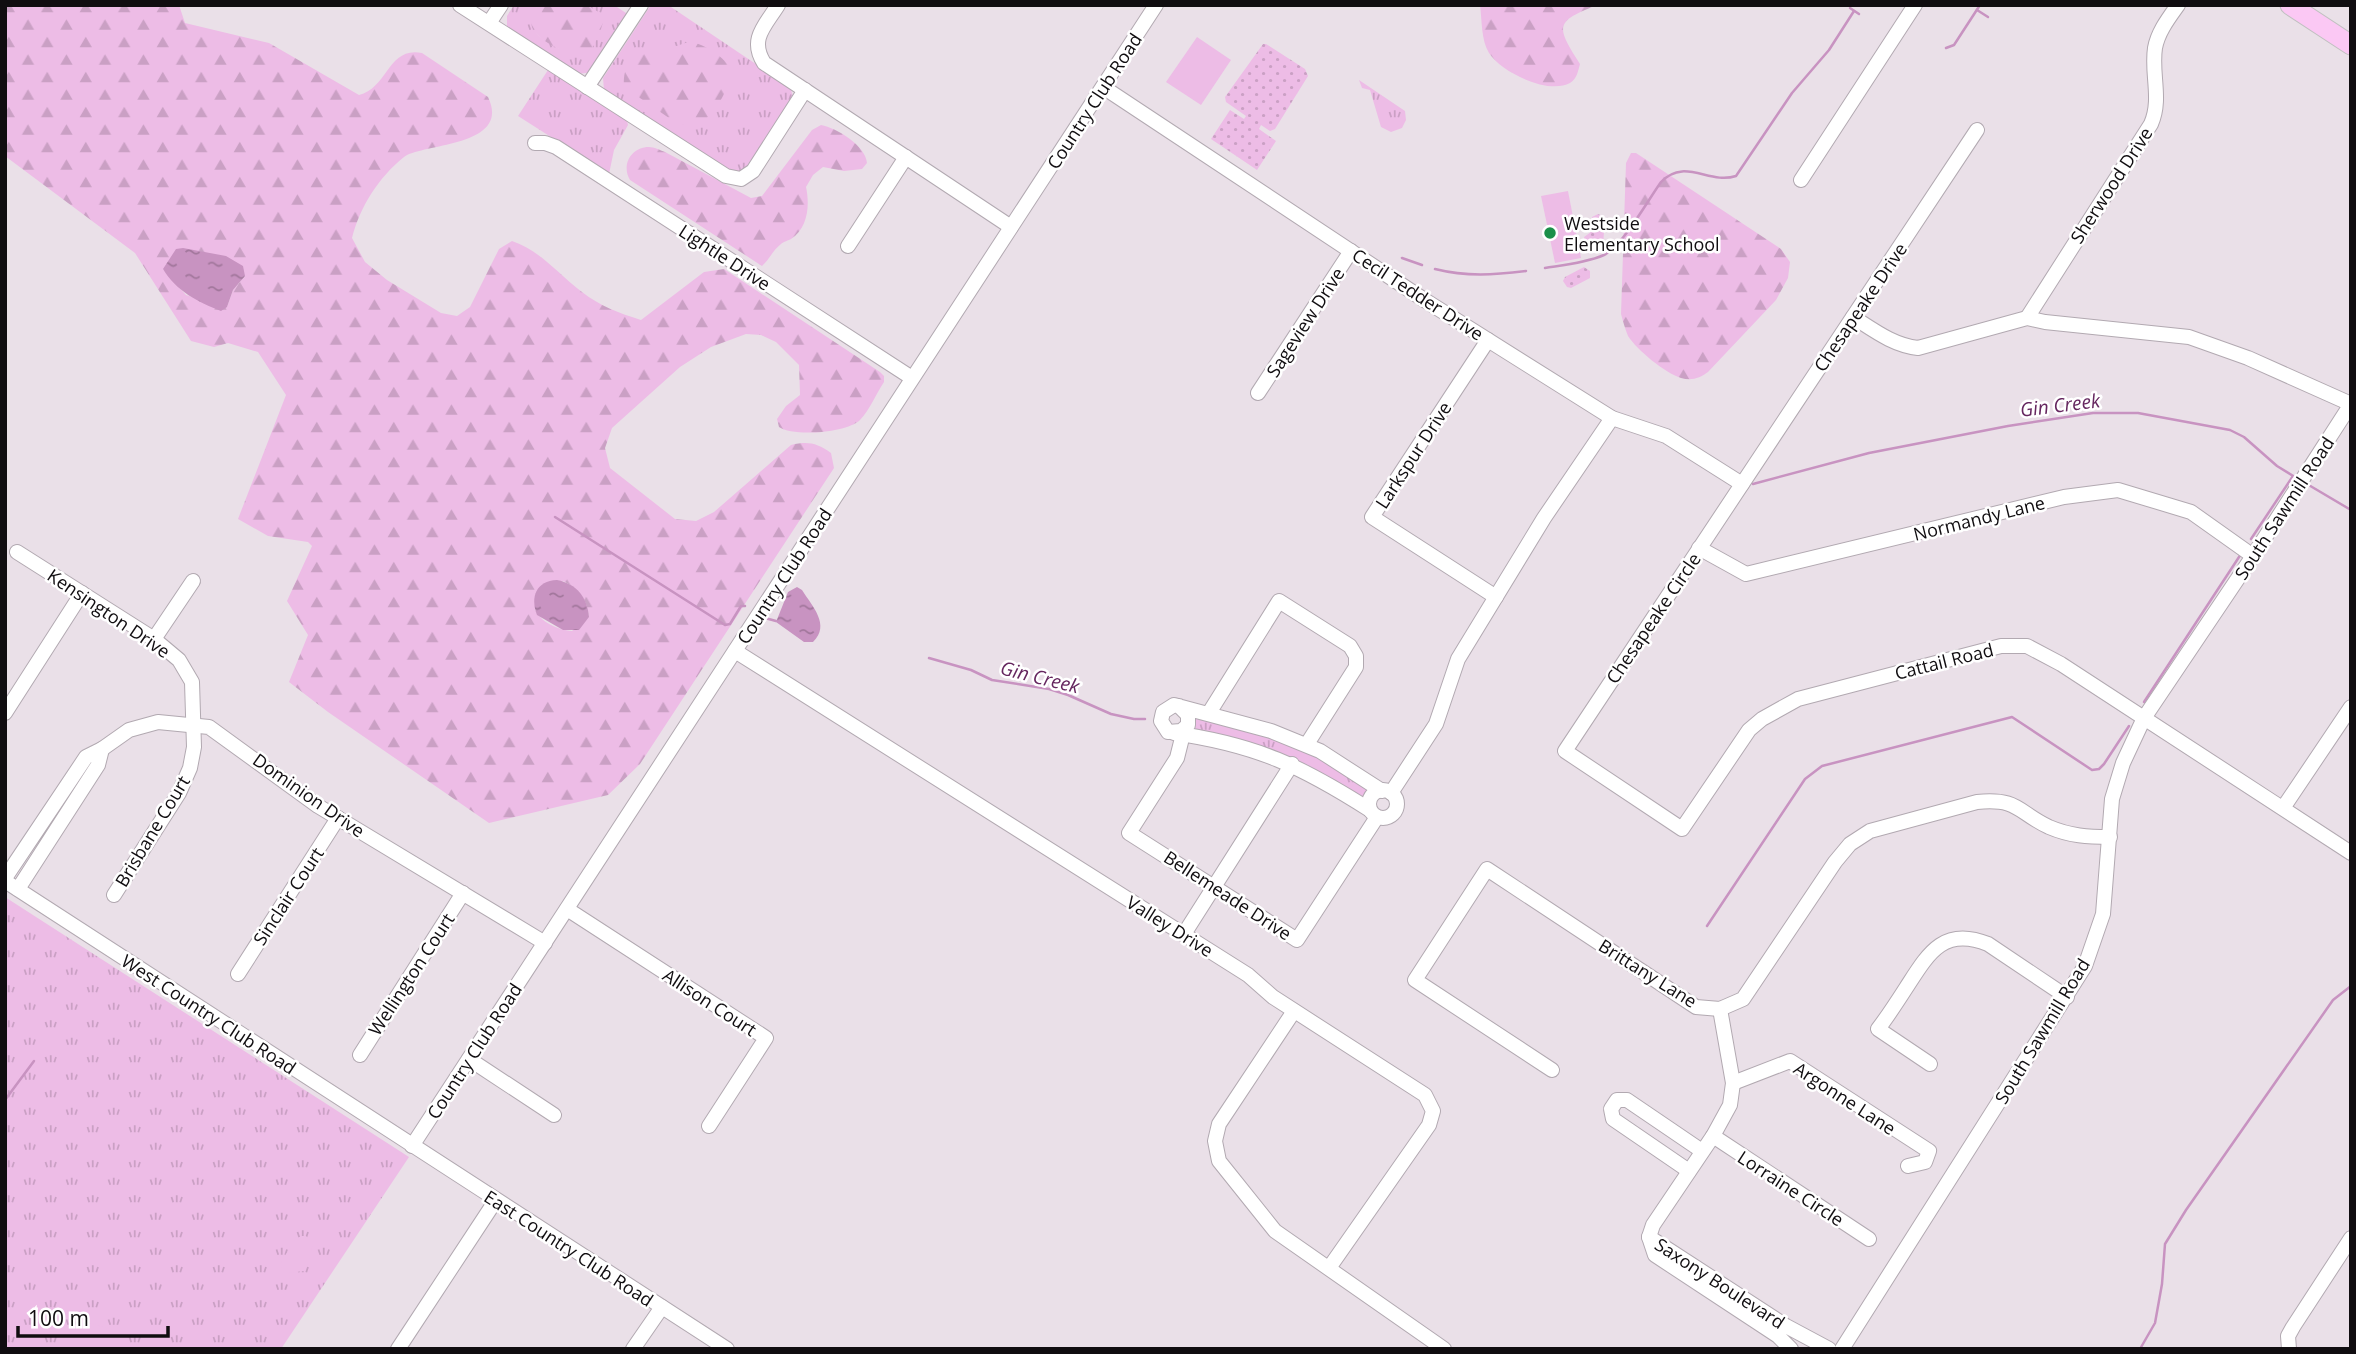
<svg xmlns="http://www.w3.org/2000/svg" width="2356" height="1354" viewBox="0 0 2356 1354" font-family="'Open Sans',sans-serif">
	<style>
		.grass { fill: url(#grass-tufts) }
		.forest { fill: url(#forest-firs); fill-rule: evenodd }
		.park { fill: url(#park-dots) }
		.pitch { fill: #edbce6 }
		.water { fill: url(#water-ripples) }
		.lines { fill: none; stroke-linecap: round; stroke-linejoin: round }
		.stream { stroke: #c893c1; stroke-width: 2.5 }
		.minor-casing { stroke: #b2a9b1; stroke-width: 16 }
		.major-casing { stroke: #c1c0c1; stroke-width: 21 }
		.minor { stroke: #fff; stroke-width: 14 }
		.major { stroke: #fbc8f4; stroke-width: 19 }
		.poi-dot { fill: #1b8f4a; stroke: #fff; stroke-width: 2.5 }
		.labels { text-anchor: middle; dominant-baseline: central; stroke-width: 5; stroke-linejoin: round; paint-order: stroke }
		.street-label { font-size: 18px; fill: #100d10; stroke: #fff }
		.poi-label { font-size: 18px; fill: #100d10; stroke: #fff; text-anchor: start }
		.water-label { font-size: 19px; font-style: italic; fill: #65265f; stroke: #fff }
	</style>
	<defs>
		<pattern id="grass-tufts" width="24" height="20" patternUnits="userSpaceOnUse" patternTransform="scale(1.75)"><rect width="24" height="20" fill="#edbce6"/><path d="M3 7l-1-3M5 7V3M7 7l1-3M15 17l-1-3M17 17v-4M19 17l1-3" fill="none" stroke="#caa0c4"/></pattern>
		<pattern id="forest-firs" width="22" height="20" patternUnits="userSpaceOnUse" patternTransform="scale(1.75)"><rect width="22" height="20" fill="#edbce6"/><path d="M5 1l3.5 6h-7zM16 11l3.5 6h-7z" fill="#caa0c4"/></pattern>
		<pattern id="park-dots" width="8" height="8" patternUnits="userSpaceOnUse" patternTransform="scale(1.75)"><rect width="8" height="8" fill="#edbce6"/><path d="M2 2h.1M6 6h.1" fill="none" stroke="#caa0c4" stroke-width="1.8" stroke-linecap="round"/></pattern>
		<pattern id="water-ripples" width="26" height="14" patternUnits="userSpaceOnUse" patternTransform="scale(1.75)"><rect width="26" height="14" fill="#c893c1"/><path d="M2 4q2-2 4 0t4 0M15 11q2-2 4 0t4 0" fill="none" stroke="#a1769b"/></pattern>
	</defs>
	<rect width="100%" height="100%" fill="#eae0e8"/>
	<g class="grass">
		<path d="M514,5h24c-13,27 1,32 22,44l31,-43 -4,-1h27l15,10 -36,57 -15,2 -71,-47v-11z"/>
		<path d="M651,5h17l122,82 3,9 -45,71 -9,4h-9l-126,-81 -1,-12z"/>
		<path d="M548,70l79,51 1,4 -14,25 -5,24 -91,-58z"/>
		<path d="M1359,80l46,31 1,9 -4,8 -11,4 -10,-5 -11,-37 -8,-2z"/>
		<path d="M1199,717l44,10 65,23 61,40 -5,8 -168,-68 -3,-2 2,-10z"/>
		<path d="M5,897l404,260 -128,192h-276z"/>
	</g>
	<g class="forest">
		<path d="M5,5h174l6,18 84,20 90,52c29,-7 29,-49 63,-42l66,44c24,50 -65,46 -84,60 -26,21 -44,50 -52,81l13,24 22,18 54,33 16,3 13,-9 29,-58 13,-8c29,10 46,33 70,51 18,14 37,21 59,28l63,-48 20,-3 156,103 4,4v6c-8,12 -15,29 -24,38 -13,13 -67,17 -81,7l-2,-8 9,-13 14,-11 -1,-30 -23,-23 -15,-7 -15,-1 -35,13 -31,20 -68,61 -7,20 5,20 65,51 21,2 18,-9 77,-67c17,-4 26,-2 40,8l3,15 -194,296 -32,31 -119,28 -161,-111 -39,-30 19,-47 -21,-34 25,-55 -4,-4 -40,-6 -30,-17 48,-124 -28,-43 -30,-9 -14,4 -23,-6 -56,-88 -130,-97zM163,269l82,7 -12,14 -6,17 -41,-12zM563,581c16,8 24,18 26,36l-17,14c-14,-1 -32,-9 -37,-22z"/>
		<path d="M538,5h49l18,11 -5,16 -8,17c-4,1 -7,3 -11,4 -13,3 -43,-12 -49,-26 -2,-7 2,-16 6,-22z"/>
		<path d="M1480,5h117c-43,17 -41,21 -17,59 -2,7 -3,15 -10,19 -22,12 -69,-11 -81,-30 -8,-13 -7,-33 -9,-48z"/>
		<path d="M691,41c21,8 30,13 43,32 -10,21 -19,46 -43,55l-22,-10 -45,-31c-1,-18 4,-25 19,-37l16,2z"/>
		<path d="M821,125c16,3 45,21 46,38l-5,6 -18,2 -21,-4 -10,8 -7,12c4,18 2,41 -15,52 -2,1 -8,3 -10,5 -8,6 -12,16 -19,22l-132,-86c-9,-15 1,-33 19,-33 5,0 11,3 16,5l86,46 11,-2 50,-66z"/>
		<path d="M1631,153h5l145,96 9,13 -2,16 -12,22 -68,72c-8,6 -16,9 -27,6 -16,-5 -44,-28 -53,-42 -3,-7 -5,-15 -7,-22l5,-151z"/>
	</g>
	<g class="park">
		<path d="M1263,44h3l39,25 3,7 -33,53 -5,2 -9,-6 -2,4 17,12 -19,29 -46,-31 19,-29 14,9 2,-3 -20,-14 -1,-5z"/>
		<path d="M1598,214l7,3 -2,29 -4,4 -13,-1 -2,-12 7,-5 1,-15z"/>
		<path d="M1584,267l6,4v7l-19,10 -4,-1 -4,-6 2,-4z"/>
	</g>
	<g class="pitch">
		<path d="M1197,37l34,23 -30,45 -35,-23z"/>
		<path d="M1568,191l13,67 -26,5 -14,-67z"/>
		<path d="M301,1236h5l7,7 -5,21 -4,7 -16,2 -6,-4 -1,-7 14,-22z"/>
		<path d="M87,1322l19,6 4,13 -4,8h-30z"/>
	</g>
	<g class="water">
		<path d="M183,248l43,8 17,10 2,10 -12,14 -6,17 -6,4c-23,-9 -45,-20 -58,-42l13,-20z"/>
		<path d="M557,580c20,4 30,17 32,37l-10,13h-16l-26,-15c-7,-18 -1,-34 20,-35z"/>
		<path d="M797,587l5,3c10,16 29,35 11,52h-9l-28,-20 12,-30z"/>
	</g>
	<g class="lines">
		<g class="stream">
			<path d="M1850,8l9,6"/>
			<path d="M1977,10l11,7"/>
			<path d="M1946,48l8,-3 26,-40"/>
			<path d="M1402,258l20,7"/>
			<path d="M1545,268c19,-3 40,-5 59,-13 18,-8 44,-55 57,-73 24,-25 48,3 75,-6l56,-83 37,-43 25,-39"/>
			<path d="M1435,269c32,8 59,6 91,2"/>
			<path d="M1753,484l116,-31 139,-27 85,-13h45l92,17 14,7 33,29 21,13"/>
			<path d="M2307,484l44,26"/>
			<path d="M555,517l170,108 5,-1 11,-18h4"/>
			<path d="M2251,539l42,-63"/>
			<path d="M765,618l11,3"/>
			<path d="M929,658l42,12 21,10 57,9 19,6 43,19 23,5h11"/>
			<path d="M2144,702l97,-148"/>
			<path d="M1707,926l98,-147 17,-13 190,-49 80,53 7,-1 5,-5 25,-38"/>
			<path d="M5,1100l29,-39"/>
			<path d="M2140,1349l15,-26 7,-39 3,-40 21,-34 147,-210 18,-14"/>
		</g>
		<g class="minor-casing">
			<g id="minor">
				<path d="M460,5l266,171 15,3 12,-8 52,-81"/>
				<path d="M778,5c-13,21 -29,34 -14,58l247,164"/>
				<path d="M489,23l12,-18"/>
				<path d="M587,87l54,-82"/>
				<path d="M1103,87l323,214 186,117 54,18 76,48"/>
				<path d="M1977,130l-412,621 117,78 67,-99 13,-11 36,-20 203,-53h26l34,18 290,189"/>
				<path d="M535,143h10l11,4 356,231"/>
				<path d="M1801,180l114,-175"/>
				<path d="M848,246l58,-89"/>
				<path d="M2027,318l124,-194c11,-25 0,-50 4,-76 3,-16 13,-29 23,-43"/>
				<path d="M1488,340l-116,177 124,80"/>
				<path d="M1258,393l93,-142"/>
				<path d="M1699,548l47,26 318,-77 54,-7 73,22 62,44"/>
				<path d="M17,552l137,87 25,21 13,22 2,65 -4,21 -11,25 -65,102"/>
				<path d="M154,639l39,-58"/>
				<path d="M735,651l513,324 25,22 152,98 8,16 -4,14 -100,143"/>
				<path d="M1179,706l9,9v10l-7,6 -13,1 -7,-11 2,-9 11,-7 97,26 49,20 62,40"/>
				<path d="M5,713l77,-120"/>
				<path d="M1209,713l70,-112 71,45 6,10v11l-49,77"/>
				<path d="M1174,733c83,12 127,33 196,77"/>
				<path d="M1183,734l-6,24 -48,75 168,107 80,-123"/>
				<path d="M102,749l27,-19 29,-8 51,5 109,79 227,137"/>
				<circle cx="1383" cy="804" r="14"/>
				<path d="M1391,793l45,-69 22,-65 86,-141 68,-100"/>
				<path d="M2283,808l68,-101"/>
				<path d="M5,878l81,-121 16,-8 -4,16 -80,124"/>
				<path d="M5,881l722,468"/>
				<path d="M567,909l199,129 -57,88"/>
				<path d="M1184,934l108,-170"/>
				<path d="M238,974l100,-156"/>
				<path d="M1294,1011l-75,113 -4,17 4,20 56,70 169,118"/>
				<path d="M360,1055l103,-162"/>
				<path d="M469,1059l85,56"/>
				<path d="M1930,1064l-52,-35c10,-13 19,-27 28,-41 22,-34 37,-62 82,-44l79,53"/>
				<path d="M1552,1070l-137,-90 72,-111 209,138 24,2 23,-10 92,-137 15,-18 20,-13 107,-29c42,-4 40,10 72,25 21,9 39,10 61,10"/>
				<path d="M1733,1083l57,-22 139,90 -4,11 -17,4"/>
				<path d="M1713,1136l156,103"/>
				<path d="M412,1146l744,-1141"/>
				<path d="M1689,1171l-76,-52 -2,-10 6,-9h10l75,51"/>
				<path d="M1649,1237l4,-12 60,-89 17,-31 3,-22 -13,-74"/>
				<path d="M398,1349l98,-149"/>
				<path d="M633,1349l29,-42"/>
				<path d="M1791,1349l-13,-13 -123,-81 -6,-18 137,89 43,23"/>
				<path d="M1842,1349l243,-383 18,-52 9,-115 11,-36 21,-45 109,-162 98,-152 -103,-46 -59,-21 -144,-15 -18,-4 -109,30c-25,-3 -43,-17 -65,-31"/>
				<path d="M2289,1349l-1,-13 5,-9 58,-89"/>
			</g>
		</g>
		<g class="major-casing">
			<path id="major" d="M2290,5l61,40"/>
		</g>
		<use href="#minor" class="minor"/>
		<use href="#major" class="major"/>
	</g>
	<circle class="poi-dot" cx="1550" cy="233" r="7"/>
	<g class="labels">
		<g class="street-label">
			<text transform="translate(1094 101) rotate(-57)">Country Club Road</text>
			<text transform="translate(2111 185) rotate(-57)">Sherwood Drive</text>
			<text transform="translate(725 257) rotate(33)">Lightle Drive</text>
			<text transform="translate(1418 294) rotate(33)">Cecil Tedder Drive</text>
			<text transform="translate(1860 307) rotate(-56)">Chesapeake Drive</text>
			<text transform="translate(1305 322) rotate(-57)">Sageview Drive</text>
			<text transform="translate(1413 455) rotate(-57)">Larkspur Drive</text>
			<text transform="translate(2284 508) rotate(-57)">South Sawmill Road</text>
			<text transform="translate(1979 518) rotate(-14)">Normandy Lane</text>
			<text transform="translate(784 576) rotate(-57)">Country Club Road</text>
			<text transform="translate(109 613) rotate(34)">Kensington Drive</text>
			<text transform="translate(1653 618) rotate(-56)">Chesapeake Circle</text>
			<text transform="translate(1944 661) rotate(-14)">Cattail Road</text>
			<text transform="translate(309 795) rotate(35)">Dominion Drive</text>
			<text transform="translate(152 831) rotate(-59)">Brisbane Court</text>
			<text transform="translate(1228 895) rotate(33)">Bellemeade Drive</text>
			<text transform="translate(288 896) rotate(-57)">Sinclair Court</text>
			<text transform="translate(1170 926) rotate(32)">Valley Drive</text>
			<text transform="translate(1648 973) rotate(32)">Brittany Lane</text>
			<text transform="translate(411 974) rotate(-57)">Wellington Court</text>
			<text transform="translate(710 1002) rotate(33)">Allison Court</text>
			<text transform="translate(209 1014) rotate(33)">West Country Club Road</text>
			<text transform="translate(2042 1031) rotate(-59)">South Sawmill Road</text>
			<text transform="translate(474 1051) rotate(-57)">Country Club Road</text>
			<text transform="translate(1845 1098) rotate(33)">Argonne Lane</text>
			<text transform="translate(1791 1188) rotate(33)">Lorraine Circle</text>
			<text transform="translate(569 1248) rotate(33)">East Country Club Road</text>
			<text transform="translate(1720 1283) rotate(33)">Saxony Boulevard</text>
		</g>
		<g class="poi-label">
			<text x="1564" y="223">Westside<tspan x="1564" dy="21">Elementary School</tspan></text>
		</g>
		<g class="water-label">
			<text transform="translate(2060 405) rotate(-7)">Gin Creek</text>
			<text transform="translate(1040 677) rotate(14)">Gin Creek</text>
		</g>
	</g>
	<rect width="2356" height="1354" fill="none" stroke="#100d10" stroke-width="14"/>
	<path d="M18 1326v10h150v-10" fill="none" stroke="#100d10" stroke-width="3.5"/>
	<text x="28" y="1326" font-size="21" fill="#100d10" stroke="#ffffff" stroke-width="5" paint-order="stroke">100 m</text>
</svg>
